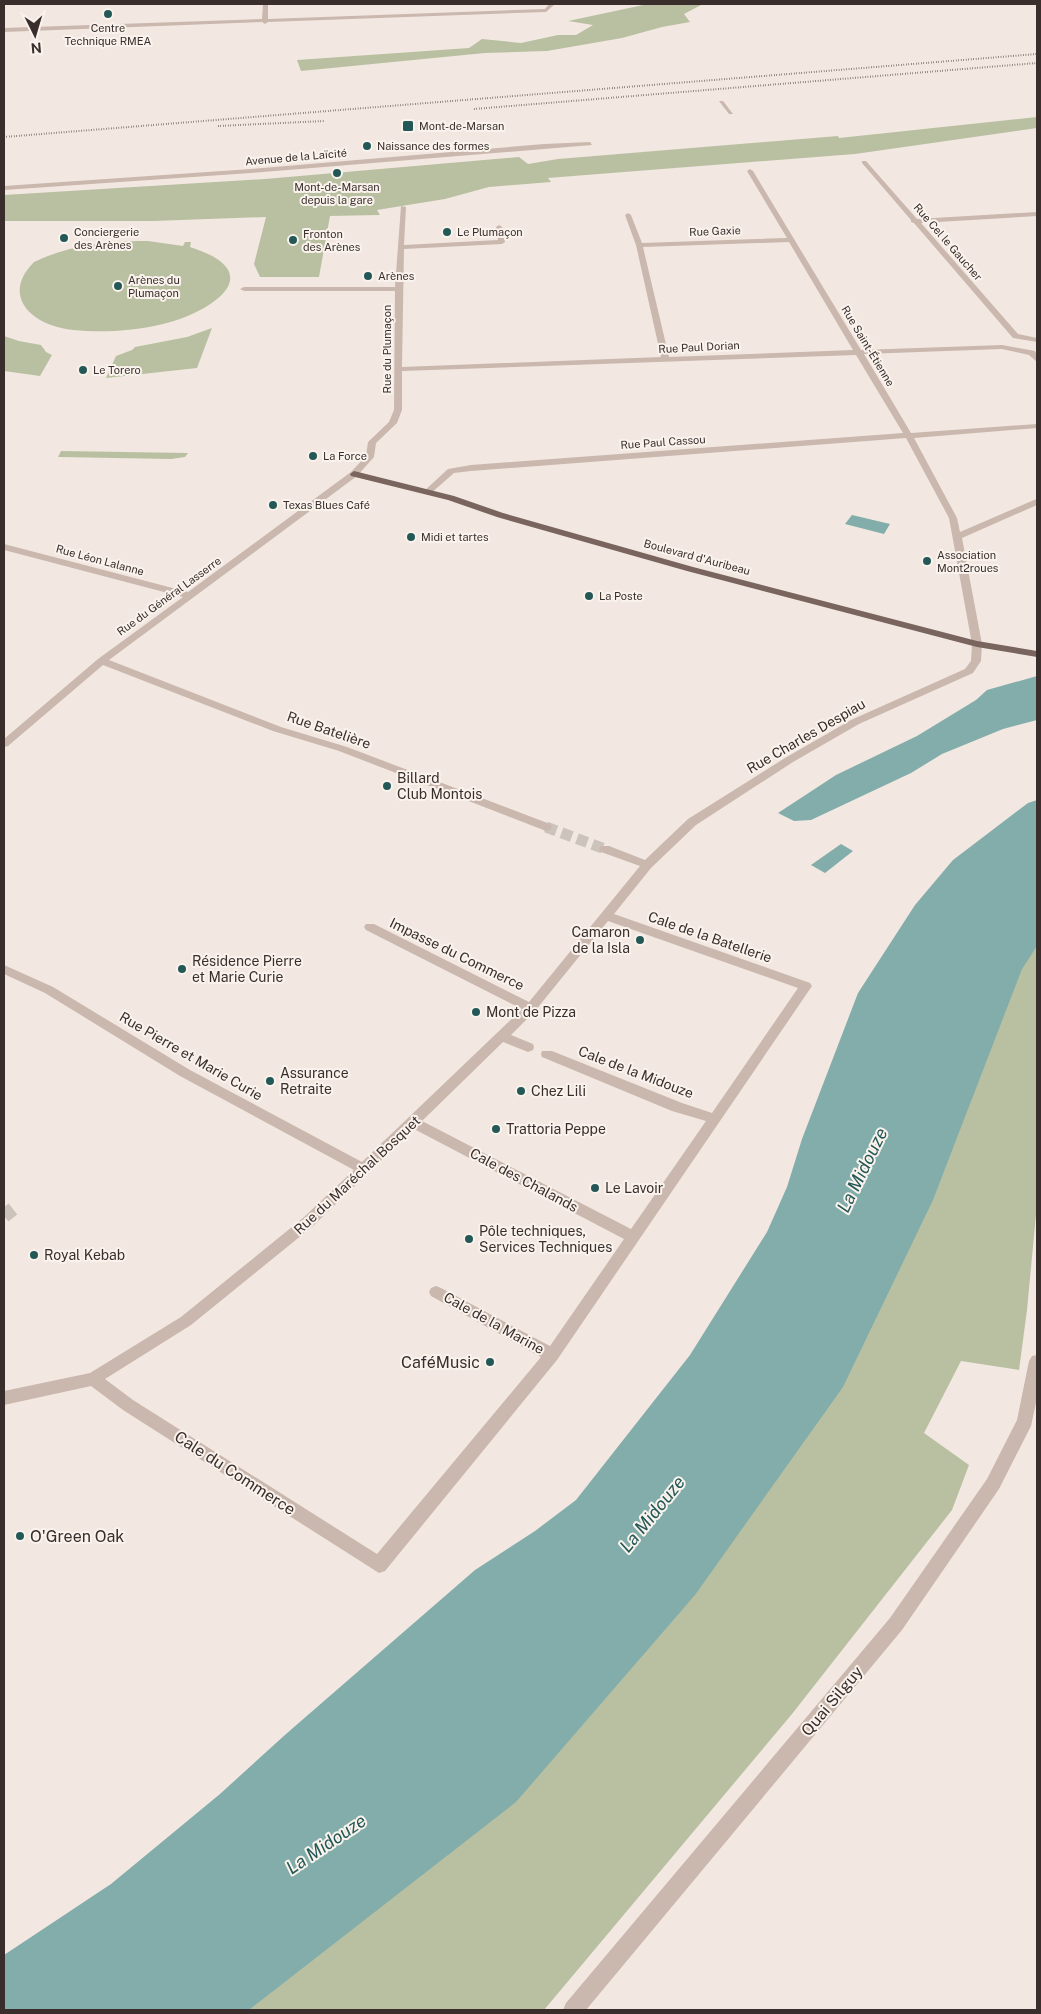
<svg xmlns="http://www.w3.org/2000/svg" width="1041" height="2014" viewBox="0 0 1041 2014" font-family="'Public Sans',sans-serif">
	<style>
		.green { fill: #b9c0a1 }
		.water { fill: #82adaa }
		.lines { fill: none; stroke-linecap: round; stroke-linejoin: round }
		.minor-tunnel-far1 { stroke: #cdc3bd; stroke-width: 11; stroke-dasharray: 11 5.5; stroke-linecap: butt }
		.minor-tunnel { stroke: #cdc3bd; stroke-width: 14; stroke-dasharray: 14 7; stroke-linecap: butt }
		.minor { fill: #cab7ad; fill-rule: evenodd }
		.major { fill: #79645e; fill-rule: evenodd }
		.rail { stroke: #392e2b; stroke-width: 2; stroke-dasharray: 0.5 2; stroke-linecap: butt }
		.poi-dot { fill: #235856; stroke: #faf3ed; stroke-width: 2 }
		.labels { text-anchor: middle; dominant-baseline: central; stroke-width: 4; stroke-linejoin: round; paint-order: stroke }
		.far-poi-label { font-size: 11px; fill: #392e2b; stroke: #faf3ed; text-anchor: start }
		.far-street-label { font-size: 11px; fill: #392e2b; stroke: #faf3ed }
		.street-label { font-size: 14px; fill: #392e2b; stroke: #faf3ed }
		.poi-label { font-size: 14px; fill: #392e2b; stroke: #faf3ed; text-anchor: start }
		.near-poi-label { font-size: 16px; fill: #392e2b; stroke: #faf3ed; text-anchor: end }
		.near-street-label { font-size: 16px; fill: #392e2b; stroke: #faf3ed }
		.near-water-label { font-size: 18px; font-style: italic; fill: #235856; stroke: #faf3ed }
	</style>
	<rect width="100%" height="100%" fill="#f2e8e1"/>
	<g class="green">
		<path d="M648,4h55l-19,10 6,8 -28,5 -40,11 -75,13 -62,2 -184,18 -4,-11 172,-12 13,-9 39,4 37,-8h18l17,-10 -25,-4z"/>
		<path d="M1037,117v11l-182,26 -307,24 3,4 -62,5 -44,12 -68,11 3,5 -50,1 -11,61h-59l-6,-13 12,-47 -112,4h-150v-26l261,-16 254,-22 9,7 30,-5 280,-23 1,2z"/>
		<path d="M148,241l35,5 2,-4h6l-1,5c82,26 21,65 -27,77 -29,7 -61,9 -90,6 -41,-4 -73,-34 -39,-68 35,-17 76,-22 114,-21z"/>
		<path d="M212,328l-15,40 -91,10 10,-22 16,-6 3,-3 52,-10z"/>
		<path d="M4,336l15,5 22,4 5,7 6,3 -12,21 -36,-5z"/>
		<path d="M61,451l127,2 -3,4 -14,2 -113,-2z"/>
		<path d="M1037,946v258l-10,106 -8,60 -58,-9 -37,72 45,32 -17,45 -160,204 -248,296h-295l28,-24z"/>
	</g>
	<g class="water">
		<path d="M852,515l38,9 -6,10 -39,-10z"/>
		<path d="M1037,676v44l-34,9 -61,25 -31,19 -100,47 -17,1 -16,-8 58,-38 81,-39 59,-36 11,-10z"/>
		<path d="M1037,800v146l-15,23 -89,231 -90,187 -148,208 -179,207 -267,208h-245v-55l107,-71 109,-90 66,-60 189,-164 60,-39 41,-31 114,-145 77,-123 20,-45 15,-48 56,-146 57,-88 38,-45 75,-57z"/>
		<path d="M841,844l12,7 -28,22 -14,-8z"/>
	</g>
	<g class="lines">
		<path class="minor-tunnel-far1" d="M546,827l59,22"/>
		<path class="minor-tunnel" d="M4,1216l9,-7"/>
		<g class="minor">
			<path d="M263,4h5v15l277,-10 4,-5h6l-9,8 -278,10 -3,2 -3,-2 -258,10v-4l258,-9z"/>
			<path d="M719,101h4l10,13h-4z"/>
			<path d="M590,142l2,3 -341,28 -247,17v-4l247,-17 293,-25z"/>
			<path d="M862,161h4l51,58 120,-7v4l-116,7 97,111 19,4v4l-24,-4 -99,-115 -3,-1v-2l-49,-57z"/>
			<path d="M750,169l3,2 108,179 141,-5 33,6 2,4v7l-8,-7 -27,-6 -138,5 47,79 126,-9v4l-123,10 43,80 3,14 74,-32 3,-1v6l-75,33 20,106 -1,17 -8,12 -114,51 -66,38 -97,63 -45,43 -37,46 196,69 2,3 -255,374 -172,211 -6,2 -256,-163 -32,-24 -87,19v-14l86,-18 91,-56 122,-99 51,-48 -174,-94 -135,-83 -41,-19v-9l49,22 137,83 172,92 160,-153 -156,-79 -2,-3 2,-3h8l155,78 111,-136 -39,-14 -2,-3 2,-3h8l36,14 43,-41 97,-61 66,-38 114,-51 6,-8 1,-17 -23,-126 -43,-80 -435,33 -17,2 -24,21 -7,-2 25,-23 23,-4 432,-32 -47,-78 -454,16v39l-5,13 -21,20 -2,14 -17,19 -248,184 172,67 66,20 203,77 2,3 -2,3 -4,1 -207,-80 -66,-20 -170,-66 -95,81 -4,1v-8l94,-80 85,-62 -179,-47v-6l184,48 163,-120 15,-16 2,-14 21,-20 5,-12 1,-119h-151l-4,-2 4,-2h151l6,-81 5,1 -2,38 94,-5 -2,-13 3,-2 3,2 3,15 -3,2 -98,5 -2,118 259,-10 -25,-112 -11,-30 3,-2 3,2 11,28 145,-5 -40,-67zM789,242l64,108 -184,7 -26,-110zM608,921l190,67 -86,125 -30,-10 -130,-52h-10l-1,3 1,3 130,54 34,10 -75,108 -209,-108 81,-79 25,10 5,-2 1,-3 -1,-3 -22,-9 24,-24zM414,1129l210,110 -74,107 -109,-58 -5,-2 -5,2 -2,4 2,4 110,61 -164,197 -244,-154 -28,-21 86,-54 122,-99z"/>
			<path d="M1037,1355v43l-6,28 -32,63 -97,141 -316,380h-23l3,-7 324,-385 97,-139 30,-59 12,-59 3,-5z"/>
		</g>
		<path class="major" d="M354,471l100,25 49,17 190,54 284,74 60,10v6l-60,-10 -290,-76 -190,-54 -49,-17 -97,-24 -1,-2z"/>
		<g class="rail">
			<path d="M474,109l563,-46"/>
			<path d="M218,126l106,-5"/>
			<path d="M4,137l1033,-83"/>
		</g>
	</g>
	<g class="poi-dot">
		<circle cx="108" cy="14" r="5"/>
		<rect x="402" y="120" width="12" height="12" rx="2.5"/>
		<circle cx="367" cy="146" r="5"/>
		<circle cx="337" cy="173" r="5"/>
		<circle cx="447" cy="232" r="5"/>
		<circle cx="64" cy="238" r="5"/>
		<circle cx="293" cy="240" r="5"/>
		<circle cx="368" cy="276" r="5"/>
		<circle cx="118" cy="286" r="5"/>
		<circle cx="83" cy="370" r="5"/>
		<circle cx="313" cy="456" r="5"/>
		<circle cx="273" cy="505" r="5"/>
		<circle cx="411" cy="537" r="5"/>
		<circle cx="927" cy="561" r="5"/>
		<circle cx="589" cy="596" r="5"/>
		<circle cx="387" cy="786" r="5"/>
		<circle cx="640" cy="940" r="5"/>
		<circle cx="182" cy="969" r="5"/>
		<circle cx="476" cy="1012" r="5"/>
		<circle cx="270" cy="1081" r="5"/>
		<circle cx="521" cy="1091" r="5"/>
		<circle cx="496" cy="1129" r="5"/>
		<circle cx="595" cy="1188" r="5"/>
		<circle cx="469" cy="1239" r="5"/>
		<circle cx="34" cy="1255" r="5"/>
		<circle cx="490" cy="1362" r="5"/>
		<circle cx="20" cy="1536" r="5"/>
	</g>
	<g class="labels">
		<g class="far-poi-label">
			<text x="108" y="28" text-anchor="middle">Centre<tspan x="108" dy="13">Technique RMEA</tspan></text>
			<text x="419" y="126">Mont-de-Marsan</text>
			<text x="377" y="146">Naissance des formes</text>
			<text x="337" y="187" text-anchor="middle">Mont-de-Marsan<tspan x="337" dy="13">depuis la gare</tspan></text>
			<text x="74" y="232">Conciergerie<tspan x="74" dy="13">des Arènes</tspan></text>
			<text x="457" y="232">Le Plumaçon</text>
			<text x="303" y="234">Fronton<tspan x="303" dy="13">des Arènes</tspan></text>
			<text x="378" y="276">Arènes</text>
			<text x="128" y="280">Arènes du<tspan x="128" dy="13">Plumaçon</tspan></text>
			<text x="93" y="370">Le Torero</text>
			<text x="323" y="456">La Force</text>
			<text x="283" y="505">Texas Blues Café</text>
			<text x="421" y="537">Midi et tartes</text>
			<text x="937" y="555">Association<tspan x="937" dy="13">Mont2roues</tspan></text>
			<text x="599" y="596">La Poste</text>
		</g>
		<g class="far-street-label">
			<text transform="translate(296 157) rotate(-5)">Avenue de la Laïcité</text>
			<text transform="translate(715 231) rotate(-2)">Rue Gaxie</text>
			<text transform="translate(948 242) rotate(49)">Rue Cel le Gaucher</text>
			<text transform="translate(868 346) rotate(59)">Rue Saint-Étienne</text>
			<text transform="translate(699 347) rotate(-3)">Rue Paul Dorian</text>
			<text transform="translate(387 349) rotate(-90)">Rue du Plumaçon</text>
			<text transform="translate(663 442) rotate(-4)">Rue Paul Cassou</text>
			<text transform="translate(697 557) rotate(15)">Boulevard d'Auribeau</text>
			<text transform="translate(100 560) rotate(15)">Rue Léon Lalanne</text>
			<text transform="translate(169 596) rotate(-36)">Rue du Général Lasserre</text>
		</g>
		<g class="street-label">
			<text transform="translate(329 730) rotate(19)">Rue Batelière</text>
			<text transform="translate(806 736) rotate(-30)">Rue Charles Despiau</text>
			<text transform="translate(710 937) rotate(19)">Cale de la Batellerie</text>
			<text transform="translate(457 954) rotate(26)">Impasse du Commerce</text>
			<text transform="translate(191 1056) rotate(30)">Rue Pierre et Marie Curie</text>
			<text transform="translate(636 1072) rotate(21)">Cale de la Midouze</text>
			<text transform="translate(357 1175) rotate(-43)">Rue du Maréchal Bosquet</text>
			<text transform="translate(524 1180) rotate(28)">Cale des Chalands</text>
			<text transform="translate(494 1323) rotate(29)">Cale de la Marine</text>
		</g>
		<g class="poi-label">
			<text x="397" y="778">Billard<tspan x="397" dy="16">Club Montois</tspan></text>
			<text x="630" y="932" text-anchor="end">Camaron<tspan x="630" dy="16">de la Isla</tspan></text>
			<text x="192" y="961">Résidence Pierre<tspan x="192" dy="16">et Marie Curie</tspan></text>
			<text x="486" y="1012">Mont de Pizza</text>
			<text x="280" y="1073">Assurance<tspan x="280" dy="16">Retraite</tspan></text>
			<text x="531" y="1091">Chez Lili</text>
			<text x="506" y="1129">Trattoria Peppe</text>
			<text x="605" y="1188">Le Lavoir</text>
			<text x="479" y="1231">Pôle techniques,<tspan x="479" dy="16">Services Techniques</tspan></text>
			<text x="44" y="1255">Royal Kebab</text>
		</g>
		<g class="near-poi-label">
			<text x="480" y="1362">CaféMusic</text>
			<text x="30" y="1536" text-anchor="start">O'Green Oak</text>
		</g>
		<g class="near-street-label">
			<text transform="translate(235 1473) rotate(33)">Cale du Commerce</text>
			<text transform="translate(832 1701) rotate(-50)">Quai Silguy</text>
		</g>
		<g class="near-water-label">
			<text transform="translate(862 1170) rotate(-64)">La Midouze</text>
			<text transform="translate(652 1514) rotate(-51)">La Midouze</text>
			<text transform="translate(326 1844) rotate(-34)">La Midouze</text>
		</g>
	</g>
	<rect width="1041" height="2014" fill="none" stroke="#392e2b" stroke-width="10"/>
	<g transform="translate(35 35) rotate(175)" stroke="#faf3ed" stroke-width="4" paint-order="stroke">
	<path d="M0-4L9 19L0 12L-9 19Z" fill="#392e2b"/>
	<text y="-8" font-size="14" font-weight="bold" text-anchor="middle" fill="#392e2b">N</text>
	</g>
</svg>
